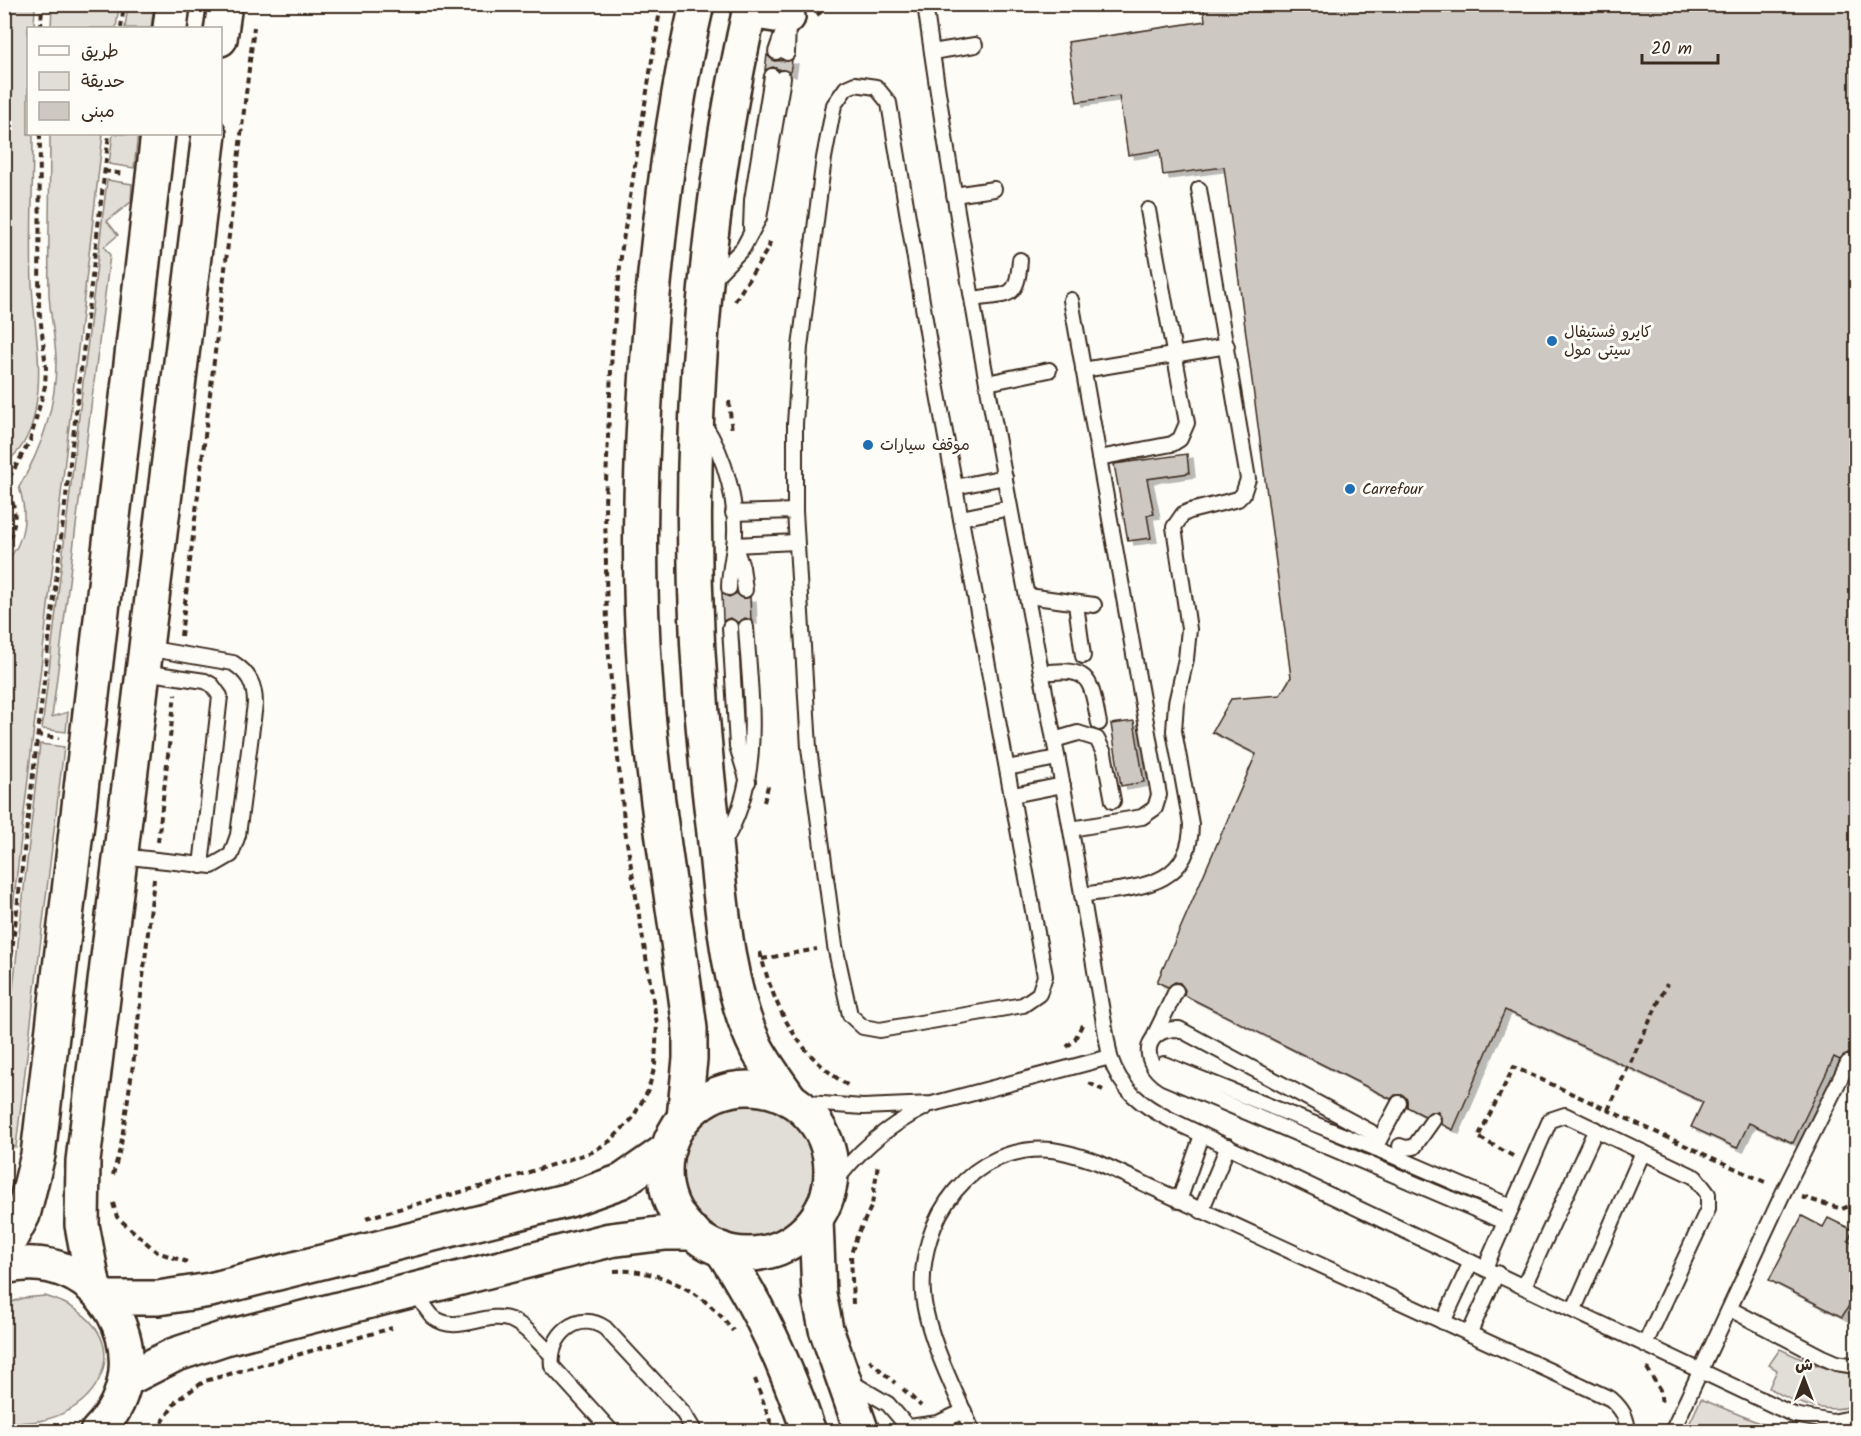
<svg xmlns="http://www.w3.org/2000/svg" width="1861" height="1436" viewBox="0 0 1861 1436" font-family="Kalam,'Playpen Sans Arabic',sans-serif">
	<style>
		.green { fill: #e1ded7; stroke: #8e847a; stroke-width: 1.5 }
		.building { fill: #cdc8c2; stroke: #3b2a1e; stroke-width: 1.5; filter: url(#shadow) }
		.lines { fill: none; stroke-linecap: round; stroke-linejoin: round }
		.service-casing { stroke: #3b2a1e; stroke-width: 18 }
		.tertiary-casing { stroke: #3b2a1e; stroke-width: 38 }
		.path { stroke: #3b2a1e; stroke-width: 4; stroke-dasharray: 6 4.5; stroke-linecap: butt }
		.service { stroke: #fdfcf7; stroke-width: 14 }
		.tertiary { stroke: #fdfcf7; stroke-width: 33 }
		.poi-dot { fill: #1f6fb2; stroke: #fdfcf7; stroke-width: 2 }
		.labels { text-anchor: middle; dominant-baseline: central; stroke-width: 6; stroke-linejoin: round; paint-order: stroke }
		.poi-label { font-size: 16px; fill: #3b2a1e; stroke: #fdfcf7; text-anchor: start }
	</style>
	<defs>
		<filter id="shadow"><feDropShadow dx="6" dy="4" stdDeviation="0" flood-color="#0004"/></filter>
	</defs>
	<rect width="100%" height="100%" fill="#fdfcf7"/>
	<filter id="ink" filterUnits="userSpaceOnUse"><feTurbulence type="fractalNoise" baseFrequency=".0167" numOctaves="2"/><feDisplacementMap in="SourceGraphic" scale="12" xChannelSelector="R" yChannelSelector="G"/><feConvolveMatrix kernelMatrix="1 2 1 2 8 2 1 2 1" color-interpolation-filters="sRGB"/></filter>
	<g filter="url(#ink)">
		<g class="green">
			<path d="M5,4l30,1 -1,23h-6v106h5c0,50 -3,101 -1,151 2,40 11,81 4,120 -3,23 -12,45 -31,58z"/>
			<path d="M52,5h67l-3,23h-65z"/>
			<path d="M128,5h26l-3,23h-26z"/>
			<path d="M50,134h53l-98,842v-413c21,-21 23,-49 14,-76 23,-39 38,-83 37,-130 -1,-21 -6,-42 -7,-63 -1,-54 1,-107 1,-160z"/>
			<path d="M113,134h25l-4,34 -25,-4z"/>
			<path d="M107,180l25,4 -1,18 -24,19 11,14 -14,12 6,8 -58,462 16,-5 -2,20 -24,-3z"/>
			<path d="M40,744l24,3 -48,400 -11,-1v-85z"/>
			<circle cx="748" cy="1173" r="67"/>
			<path d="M45,1296c110,33 51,140 -40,125l-1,-116 19,-7z"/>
			<path d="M1780,1349c25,12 49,23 76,25v31c-30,10 -61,-1 -87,-17l8,-18 -8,-5z"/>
			<path d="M1701,1399l78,32h-93z"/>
		</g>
		<g class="building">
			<path d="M1203,4h654v1057l-9,-7 -8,6 -6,-3 -41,86 -44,-20 -12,25 -46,-21 12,-25 -198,-92 -52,120 -12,-6v-7l-3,-5h-8l-5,4 -18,-9v-8l-4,-4h-8l-4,4 -207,-104 1,-5 -5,-7 -5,-1 -7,5 -11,-5 99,-228 -44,-22 19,-33 49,-4 11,-18 -67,-510 -61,8 -3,-25 -32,5 -9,-59 -42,6 -9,-60 137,-21z"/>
			<path d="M767,55l7,6 18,-1 -2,13 -17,-6 -8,3z"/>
			<path d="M1187,454l2,19 -42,6 7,35 -7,1 4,23 -23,3 -14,-77z"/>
			<path d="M722,593l7,4 8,-4 5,5 8,-1 1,23 -6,-2 -7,5 -8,-5 -7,3z"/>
			<path d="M1134,721l10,61 -23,4 -10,-62z"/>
			<path d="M1802,1216l21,11 5,-9 25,12 -5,11 9,4v48l-15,24 -73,-37z"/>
		</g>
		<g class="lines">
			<g class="service-casing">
				<g id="service">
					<path d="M925,4c37,263 89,523 138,783 17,90 31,181 47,270 11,33 31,48 61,63l623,295 38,7 24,-5"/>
					<path d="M776,52l12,-35"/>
					<path d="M932,52l43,-7"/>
					<path d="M787,53l1,-30"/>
					<path d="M855,84l21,3 13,16 44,264 112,609 -6,18 -16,11 -143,25 -17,-3 -13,-12 -15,-69 -26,-198 -14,-237v-87l5,-77 24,-189 10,-53 12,-17z"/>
					<path d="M954,195l40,-6"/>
					<path d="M751,228l1,-28 20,-124"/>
					<path d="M712,280l31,-32 16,-30 24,-140"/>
					<path d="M973,299c36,-6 44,2 47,-39"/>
					<path d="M1071,300l88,495 -4,13 -13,9 -71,12"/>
					<path d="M1083,370l144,-24"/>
					<path d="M987,383l62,-13"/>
					<path d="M703,423c23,34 36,83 31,124 -2,14 -5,27 -5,41"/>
					<path d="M1099,458l73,-14 8,-5 7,-16 -39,-213"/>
					<path d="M955,487l50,-10"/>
					<path d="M733,513l62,-2"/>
					<path d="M961,518l49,-10"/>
					<path d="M734,545l62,-3"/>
					<path d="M735,547l7,20 3,23"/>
					<path d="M1028,596l66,9"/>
					<path d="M1076,604l7,52"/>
					<path d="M730,627l7,119 11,36"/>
					<path d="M143,672l62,9 7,4 8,11 -19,170"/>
					<path d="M1042,673c50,-7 48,7 57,50"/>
					<path d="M1054,740l24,-7 19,6 7,14 9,48"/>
					<path d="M1007,768l50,-10"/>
					<path d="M1013,795l50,-10"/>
					<path d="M721,847c43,-67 30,-144 25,-220"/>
					<path d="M120,856l92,10 19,-11 7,-20 17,-131c0,-19 -6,-31 -22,-41l-87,-15"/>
					<path d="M1082,895c50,-8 109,-5 109,-71l-17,-93 2,-28 10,-44 3,-30 -15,-102 9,-13 7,-3 48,-12 5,-5 5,-15 -49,-290"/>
					<path d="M1155,1034l21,-43"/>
					<path d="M1164,1064l211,84 137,59"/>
					<path d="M795,1102l68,5 69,-3 178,-47"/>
					<path d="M1371,1132l-192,-103c-35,-1 -40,32 -13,49l339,144"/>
					<path d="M1400,1146l5,2 9,-1 19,-27"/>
					<path d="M1375,1148l24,-45"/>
					<path d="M830,1189c25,-36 55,-62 94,-81"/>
					<path d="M1179,1201l23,-66"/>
					<path d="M1201,1211l27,-65"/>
					<path d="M1485,1268l65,-148 15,-5 130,62 13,17v15l-63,135"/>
					<path d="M1524,1286l72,-157"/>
					<path d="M414,1290c6,8 12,20 19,27 24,19 53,-7 78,3 15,6 28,23 40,34"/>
					<path d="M1574,1309l69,-157"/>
					<path d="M1730,1309l92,48 14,6 20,3"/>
					<path d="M1443,1322l28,-60"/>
					<path d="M1469,1334l28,-61"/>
					<path d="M849,1381l39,23 24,28"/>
					<path d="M909,1427l29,-4 26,-12"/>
					<path d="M612,1432l-60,-66c-4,-30 26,-57 53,-38l77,83 13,21"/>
					<path d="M973,1432c-17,-38 -47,-98 -50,-138 -5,-76 48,-151 129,-144 16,2 30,7 45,12l514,237c11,10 16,18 17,33"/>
					<path d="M1672,1432l112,-241 64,-128"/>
				</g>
			</g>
			<g class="tertiary-casing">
				<g id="tertiary">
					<path d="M751,4c-61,269 -71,548 -38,820 8,70 12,162 44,225 10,18 22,34 34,51"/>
					<path d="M749,11l39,6"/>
					<path d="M170,28l3,-24"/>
					<path d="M220,39l5,-35"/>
					<circle cx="748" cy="1171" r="83"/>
					<path d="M684,1118l6,-59v-30c-15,-118 -37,-236 -45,-354 -9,-120 -4,-239 6,-358 9,-105 22,-210 46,-313"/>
					<path d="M816,1221l3,73 7,35 36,103"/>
					<path d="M721,1249c39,58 65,117 88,183"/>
					<path d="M4,1251l19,-36 15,-60 120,-1021"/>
					<path d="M4,1267c98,-24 163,93 93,165"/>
					<path d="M94,1288l-12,-63 1,-64 126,-1027"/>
					<path d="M104,1298h54l52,-8 359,-90 53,-19 46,-32"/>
					<path d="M125,1380l49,-25 51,-17 385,-98 56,-7h28"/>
				</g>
			</g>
			<g class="path">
				<path d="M817,15l14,-11"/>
				<path d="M41,28l1,-24"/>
				<path d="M121,28l3,-24"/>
				<path d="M104,171l20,3"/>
				<path d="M735,301l34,-54 1,-6"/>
				<path d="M729,401l3,31"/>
				<path d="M4,487l26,-46 15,-55 1,-18 -7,-62 1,-172"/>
				<path d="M4,547c14,-20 14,-40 1,-61"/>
				<path d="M181,636l73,-609"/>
				<path d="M37,735l22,3"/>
				<path d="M764,802l4,-16"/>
				<path d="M158,842l17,-148"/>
				<path d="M760,952c15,58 37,102 89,134"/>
				<path d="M762,959l55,-10"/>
				<path d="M4,1019l105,-885"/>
				<path d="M1067,1047l8,-8 9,-18"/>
				<path d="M1089,1083l14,7"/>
				<path d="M1608,1110l59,-126"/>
				<path d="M1513,1156l-35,-19 36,-70 253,116"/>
				<path d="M113,1175l8,-30 13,-87 20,-179"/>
				<path d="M1802,1197l40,12 14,-6"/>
				<path d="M113,1203l4,14 40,35 30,10"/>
				<path d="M366,1218l135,-37 91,-29 18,-11 22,-22 16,-28 7,-26 2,-41 -32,-194 -12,-123 -6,-77 -2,-126 7,-156 10,-101 39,-243"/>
				<path d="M614,1271c47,-3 93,23 119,60"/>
				<path d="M853,1304l-2,-50 6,-18 15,-31 6,-41"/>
				<path d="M869,1360l26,23"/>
				<path d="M1647,1368l13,22 2,15"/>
				<path d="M755,1379l19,53"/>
				<path d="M903,1389l18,17"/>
				<path d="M156,1432l21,-32 28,-19 187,-53"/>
			</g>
			<use href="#service" class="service"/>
			<use href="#tertiary" class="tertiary"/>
		</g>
	</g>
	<g class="poi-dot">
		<circle cx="1552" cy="341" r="6"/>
		<circle cx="868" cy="445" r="6"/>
		<circle cx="1350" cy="489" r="6"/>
	</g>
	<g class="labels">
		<g class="poi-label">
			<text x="1564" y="332">كايرو فستيفال<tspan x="1564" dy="18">سيتى مول</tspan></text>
			<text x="880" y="445">موقف سيارات</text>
			<text x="1362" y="489">Carrefour</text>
		</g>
	</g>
	<rect width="1861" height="1436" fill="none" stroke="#fdfcf7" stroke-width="24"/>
	<rect x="12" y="12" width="1837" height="1412" fill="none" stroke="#3b2a1e" stroke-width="2" filter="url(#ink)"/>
	<rect x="27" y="27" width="195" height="108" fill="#fdfcf7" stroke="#afa8a0" stroke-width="1.5"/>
	<rect x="39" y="46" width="30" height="9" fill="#fdfcf7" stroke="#afa8a0" stroke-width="1.5"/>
	<text x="81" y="57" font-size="18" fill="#3b2a1e">طريق</text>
	<rect x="39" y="72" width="30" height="18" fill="#e1ded7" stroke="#afa8a0" stroke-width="1.5"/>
	<text x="81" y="87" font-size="18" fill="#3b2a1e">حديقة</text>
	<rect x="39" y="102" width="30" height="18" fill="#cdc8c2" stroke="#afa8a0" stroke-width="1.5"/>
	<text x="81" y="117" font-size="18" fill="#3b2a1e">مبنى</text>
	<g transform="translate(1804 1379)" stroke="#fdfcf7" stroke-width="4.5" paint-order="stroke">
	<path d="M0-4.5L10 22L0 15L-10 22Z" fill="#3b2a1e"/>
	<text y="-9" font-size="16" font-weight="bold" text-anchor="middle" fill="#3b2a1e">ش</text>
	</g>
	<path d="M1642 54v9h76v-9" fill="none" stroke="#3b2a1e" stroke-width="3"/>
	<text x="1651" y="54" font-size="18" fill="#3b2a1e" stroke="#fdfcf7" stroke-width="4.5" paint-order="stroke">20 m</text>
</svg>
